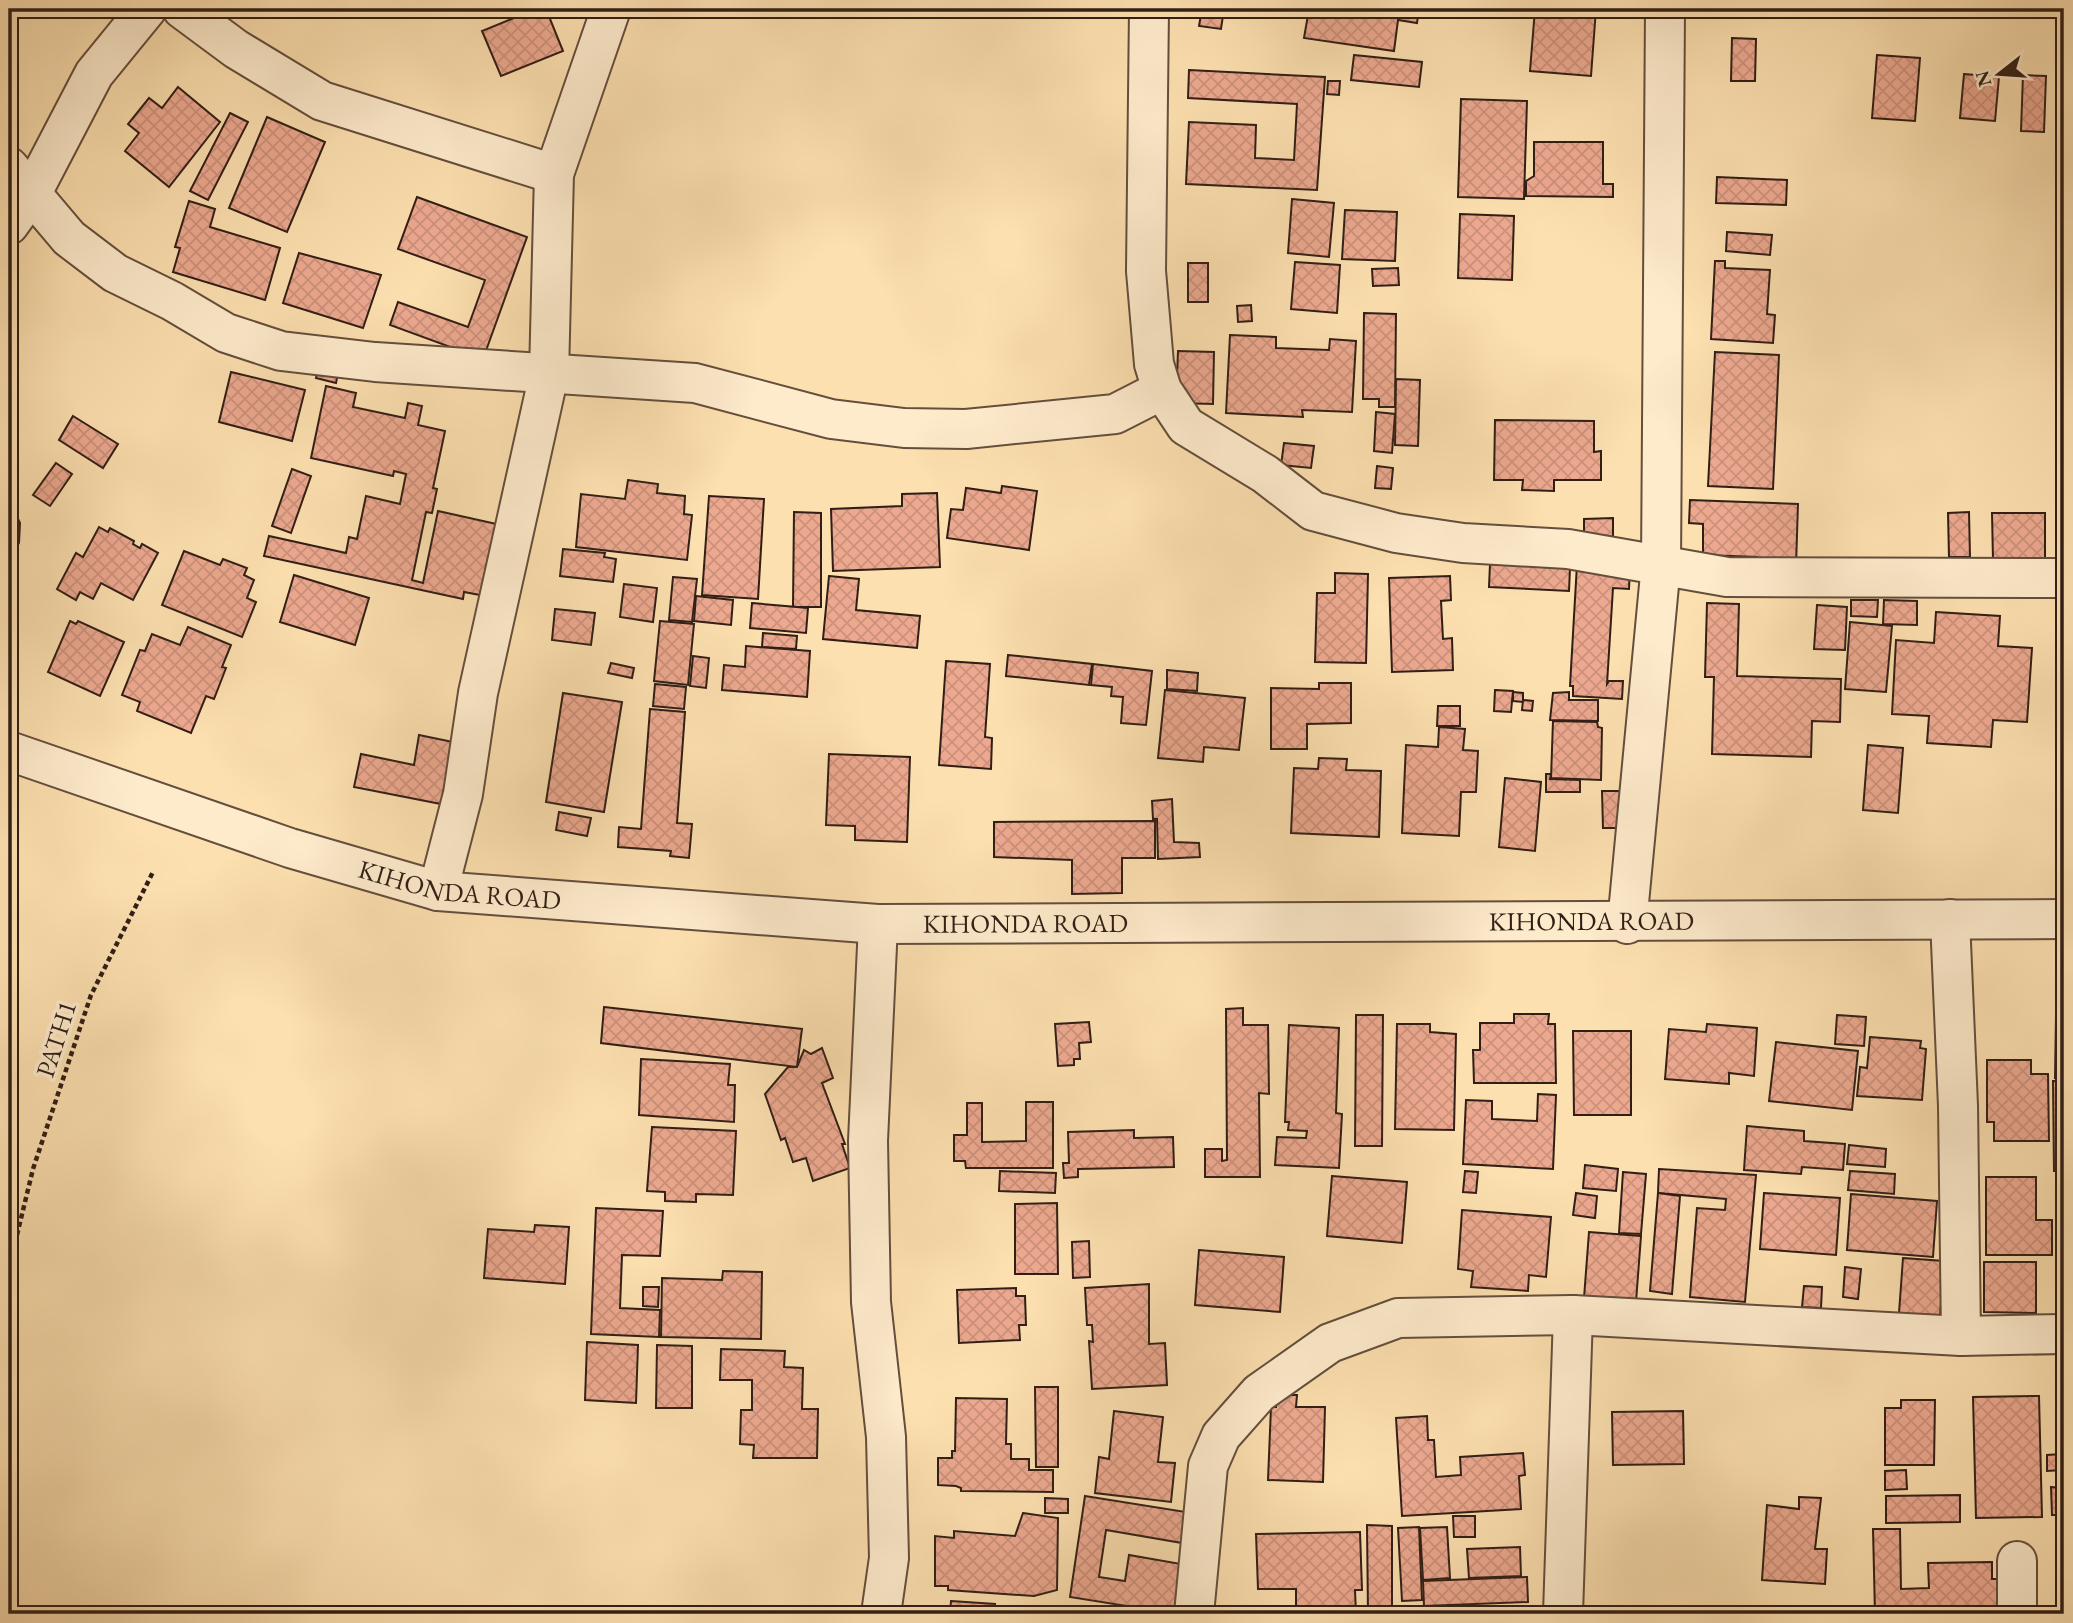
<svg xmlns="http://www.w3.org/2000/svg" width="2073" height="1623" viewBox="0 0 2073 1623" font-family="'EB Garamond',serif">
	<style>
		.building { fill: url(#building-cross-hatch); stroke: #311e16; stroke-width: 2 }
		.lines { fill: none; stroke-linecap: round; stroke-linejoin: round }
		.minor-casing { stroke: #644e3c; stroke-width: 42 }
		.path { stroke: #311e16; stroke-width: 4.5; stroke-dasharray: 5 3.5; stroke-linecap: butt }
		.minor { stroke: #feebcc; stroke-width: 38 }
		.labels { text-anchor: middle; dominant-baseline: central; stroke-width: 7; stroke-linejoin: round; paint-order: stroke }
		.street-label { font-size: 26px; fill: #311e16; stroke: #feebcc }
	</style>
	<defs>
		<pattern id="building-cross-hatch" width="8" height="8" patternUnits="userSpaceOnUse" patternTransform="scale(1.75)"><rect width="8" height="8" fill="#eda990"/><path d="M0 0l8 8M0 8l8-8" fill="none" stroke="#cc917b"/></pattern>
	</defs>
	<rect width="100%" height="100%" fill="#fde0b0"/>
	<filter id="stains"><feTurbulence type="fractalNoise" baseFrequency=".00286" numOctaves="4"/><feColorMatrix values="0 0 0 0 .2 0 0 0 0 .09 0 0 0 0 .02 0 0 0 .5 -.17"/></filter>
	<radialGradient id="worn" r=".72"><stop offset=".6" stop-color="#630" stop-opacity="0"/><stop offset="1" stop-color="#630" stop-opacity=".3"/></radialGradient>
	<g class="building">
		<path d="M476,9h19l-17,5z"/>
		<path d="M536,9h10l17,42 -62,25 -19,-45z"/>
		<path d="M1202,9h22l-3,20 -22,-3z"/>
		<path d="M1309,9h110l-2,14 -19,-3 -4,31 -90,-13z"/>
		<path d="M1535,9h61l-5,67 -61,-5z"/>
		<path d="M1732,38l24,1 -1,42h-24z"/>
		<path d="M1354,55l68,7 -3,25 -68,-7z"/>
		<path d="M1877,55l43,3 -5,63 -43,-3z"/>
		<path d="M1189,70l136,7 -8,113 -131,-6 3,-62 67,3 -1,33 39,2 3,-56 -109,-6z"/>
		<path d="M1964,74l35,3 -4,44 -35,-3z"/>
		<path d="M2023,75l23,1 -2,56 -23,-1z"/>
		<path d="M1328,81h12l-1,14 -12,-1z"/>
		<path d="M178,87l42,35 -51,65 -44,-36 14,-18 -11,-9 21,-26 13,10z"/>
		<path d="M1461,99l66,2 -3,98 -66,-2z"/>
		<path d="M230,113l18,9 -40,78 -18,-9z"/>
		<path d="M267,117l58,25 -38,90 -58,-24z"/>
		<path d="M1534,142h69v42h10v13l-87,-1v-15l8,-5z"/>
		<path d="M1717,177l70,3 -1,25 -70,-2z"/>
		<path d="M417,197l110,40 -44,122 -93,-34 8,-23 70,25 17,-47 -87,-31z"/>
		<path d="M1292,199l42,4 -5,54 -41,-4z"/>
		<path d="M189,201l26,8 -5,18 70,21 -15,52 -92,-28 7,-24 -5,-1z"/>
		<path d="M1345,210l52,2 -2,49 -53,-2z"/>
		<path d="M1460,214l54,2 -2,64 -54,-2z"/>
		<path d="M1727,232l45,3 -2,20 -44,-4z"/>
		<path d="M299,253l82,22 -18,53 -80,-25z"/>
		<path d="M1715,261h10v7l45,2 -3,44 8,1 -2,28 -62,-4z"/>
		<path d="M1295,262l45,3 -3,48 -46,-4z"/>
		<rect x="1188" y="263" width="20" height="39"/>
		<path d="M1398,268l1,17 -26,1 -1,-17z"/>
		<path d="M1251,305l1,16 -14,1 -1,-16z"/>
		<path d="M1364,313l32,1 -1,93h-16v-8h-16z"/>
		<path d="M1230,335l46,2v11l53,2 1,-11 26,2 -4,71 -50,-2 1,7 -77,-4z"/>
		<path d="M1178,351l36,1 -1,52 -37,-1z"/>
		<path d="M1715,352l64,3 -6,134 -65,-3z"/>
		<path d="M320,364l19,4 -3,15 -20,-5z"/>
		<path d="M231,372l74,18 -13,51 -73,-19z"/>
		<path d="M1396,379l24,1 -2,66 -23,-1z"/>
		<path d="M326,386l30,7 -3,14 52,11 3,-15 14,3 -4,19 27,6 -12,57 4,1 -5,24 -6,-1 -14,68 11,3 15,-72 63,14 -8,35 -5,-1 -8,36 -16,-3 -1,7 -199,-43 5,-20 77,17 3,-16 8,2 9,-43 34,8 6,-30 -12,-3 -1,5 -82,-18z"/>
		<path d="M1376,412l19,2 -3,39 -18,-2z"/>
		<path d="M73,416l45,28 -15,24 -44,-28z"/>
		<path d="M1495,420l99,1v31l7,-1v29h-47v11l-32,-1 1,-10h-29z"/>
		<path d="M1284,443l30,3 -3,22 -30,-3z"/>
		<path d="M56,463l16,11 -22,32 -17,-11z"/>
		<path d="M1377,466l16,2 -2,21 -16,-1z"/>
		<path d="M292,469l19,7 -20,57 -19,-7z"/>
		<path d="M628,480l30,4 -1,9 28,3 -1,18 8,1 -5,45 -111,-13 5,-53 44,5z"/>
		<path d="M1002,486l35,5 -8,59 -82,-12 4,-29 12,1 3,-22 35,5z"/>
		<path d="M937,493l3,74 -107,4 -2,-62 71,-3v-12z"/>
		<path d="M709,496l55,3 -6,100 -56,-4z"/>
		<path d="M9,500l11,23 -1,20 -10,16z"/>
		<path d="M1690,500l108,4 -2,62 -40,-1 1,-8 -54,-2v-31l-14,-1z"/>
		<path d="M794,512l27,1v94h-28z"/>
		<path d="M1969,512l1,45h-21l-1,-44z"/>
		<path d="M1992,513h53v47h-52z"/>
		<path d="M1613,518v21h-29v-20z"/>
		<path d="M99,527l9,5 2,-4 24,13 -1,3 7,4 2,-4 16,9 -25,47 -32,-17 -8,16 -13,-7 -4,8 -19,-11 19,-36 7,4z"/>
		<path d="M563,549l42,4 -1,4 12,2 -3,23 -53,-6z"/>
		<path d="M184,551l36,14 3,-6 24,9 -3,7 10,5 -7,18 9,4 -14,35 -80,-32z"/>
		<path d="M1490,564l80,4 -1,23 -80,-4z"/>
		<path d="M1577,564l53,3 -1,22 -16,-1 -6,96 2,-3h14l-1,18 -49,-3v-10h-3z"/>
		<path d="M1335,573l33,1 -2,89 -51,-1 2,-69h18z"/>
		<path d="M294,575l75,23 -14,47 -75,-23z"/>
		<path d="M829,576l30,3 -3,31 64,6 -3,32 -94,-9z"/>
		<path d="M1450,576l1,24 -10,1 2,38 9,-1 1,32 -61,2 -3,-94z"/>
		<path d="M673,577l24,2 -5,43 -23,-2z"/>
		<path d="M624,584l33,4 -4,34 -33,-5z"/>
		<path d="M696,596l37,4 -2,25 -37,-4z"/>
		<path d="M1851,600h27l-1,17 -26,-1z"/>
		<path d="M1884,600l33,1v24l-34,-1z"/>
		<path d="M752,603l56,5 -2,25 -56,-5z"/>
		<path d="M1707,603l32,1 -2,72 104,3 -1,43 -28,-1 -1,36 -99,-3 2,-77h-9z"/>
		<path d="M1817,605l30,2 -2,43 -31,-1z"/>
		<path d="M555,609l40,4 -4,32 -39,-5z"/>
		<path d="M1936,612l64,4 -2,30 34,2 -5,74 -34,-2 -2,27 -64,-4 2,-27 -37,-2 4,-74 38,3z"/>
		<path d="M2064,620v38h-2z"/>
		<path d="M70,621l6,3 2,-3 46,21 -24,54 -52,-24z"/>
		<path d="M660,621l34,3 -6,61 -34,-4z"/>
		<path d="M1850,622l42,4 -6,66 -41,-3z"/>
		<path d="M188,627l43,18 -9,22 4,1 -12,31 -8,-3 -15,37 -54,-22 3,-9 -18,-7 18,-45 5,1 7,-17 28,11z"/>
		<path d="M763,633l34,3 -1,13 -34,-2z"/>
		<path d="M746,646l64,5 -3,46 -85,-7 2,-25 21,2z"/>
		<path d="M1008,655l84,9 -3,21 -83,-9z"/>
		<path d="M693,656l16,2 -3,30 -16,-2z"/>
		<path d="M946,661l44,3 -5,73 7,1 -1,31 -52,-4z"/>
		<path d="M611,663l23,5 -2,10 -24,-5z"/>
		<path d="M1093,664l59,7 -6,54 -25,-2 2,-26 -12,-1 1,-9 -21,-2z"/>
		<path d="M1167,670l31,3 -1,18 -30,-2z"/>
		<path d="M1319,683h32v40l-44,1v25h-36v-61l48,1z"/>
		<path d="M655,684l31,3 -2,22 -31,-3z"/>
		<path d="M1165,690l80,8 -6,52 -35,-3 -1,15 -45,-4z"/>
		<path d="M1495,690l18,1 -2,21 -17,-1z"/>
		<path d="M1513,692l10,1v9l-10,-1z"/>
		<path d="M1569,692v8h29v21l-48,-1 3,-27z"/>
		<path d="M563,693l59,9 -18,110 -58,-10z"/>
		<path d="M1523,700l10,1 -1,10 -10,-1z"/>
		<path d="M1438,706h22v20h-23z"/>
		<path d="M650,709l35,3 -8,111 15,1 -3,34 -19,-2 1,-5 -53,-4 1,-20 22,2z"/>
		<path d="M1553,721l44,1 1,5 4,1 -1,52 -50,-2z"/>
		<path d="M1439,727l26,2 -2,21 15,1 -2,41h-15l-2,44 -57,-3 4,-88 32,2z"/>
		<path d="M419,735l34,7 -12,62 -87,-17 7,-33 53,11z"/>
		<path d="M1868,745l35,3 -5,65 -35,-3z"/>
		<path d="M829,754l81,3 -3,85 -52,-2v-14l-29,-1z"/>
		<path d="M1319,758l28,1 -1,11 35,1 -2,66 -88,-4 3,-65 24,1z"/>
		<path d="M1546,774h5l-1,5 30,1v12h-34z"/>
		<path d="M1505,778l36,4 -6,69 -36,-4z"/>
		<path d="M1602,791h18l1,37h-18z"/>
		<path d="M1172,799l2,43 25,1 1,14 -42,2 -1,-40h-4l-1,-18z"/>
		<path d="M559,812l32,6 -4,18 -31,-6z"/>
		<path d="M1155,821v37h-33v35l-50,1v-34l-78,-3v-35z"/>
		<path d="M604,1007l198,22 -5,38 -196,-24z"/>
		<path d="M1243,1008v17h25l1,69 -10,-1 1,84h-55v-28h17v12l5,-1 -1,-151z"/>
		<path d="M1514,1014h35l-1,10h7l1,59h-82l-1,-33h7v-27h34z"/>
		<path d="M1356,1015h27l-1,131h-27z"/>
		<path d="M1837,1015l29,2 -2,29 -29,-2z"/>
		<path d="M2056,1015h8v63h-9z"/>
		<path d="M1089,1022l2,20 -12,1 1,16h-6v6l-16,1 -3,-42z"/>
		<path d="M1397,1024h33v8l26,2 -2,96 -59,-1z"/>
		<path d="M1707,1024l50,4 -3,48 -25,-3v11l-64,-5 4,-50 37,3z"/>
		<path d="M1289,1025l50,3 -3,85 6,1 -3,54 -64,-3 2,-28 29,1 1,-7 -19,-1 1,-8h-4z"/>
		<path d="M1573,1031h58v84h-57z"/>
		<path d="M1870,1037l51,4 -1,7 6,1 -4,51 -65,-4 3,-29 7,1z"/>
		<path d="M1776,1042l82,9 -6,59 -83,-9z"/>
		<path d="M822,1048l11,30 -11,5 23,61h-3l8,24 -37,13 -7,-23 -13,4 -8,-24 -4,2 -16,-46 23,-27h9l7,-17 7,4z"/>
		<path d="M641,1059l89,5 -2,21h7l-1,37 -95,-7z"/>
		<path d="M1987,1060h44v14h17l1,67h-55v-19h-7z"/>
		<path d="M9,1081l8,4 -8,15z"/>
		<path d="M2053,1081h11v90h-10z"/>
		<path d="M1538,1094l18,1 -3,74 -90,-5 3,-64 26,1v18l45,2z"/>
		<path d="M1026,1102h27v66h-87l-1,-7h-11v-26h13v-32h15v39l44,-1z"/>
		<path d="M1747,1126l57,5v10l41,3 -2,26 -41,-3 -1,7 -57,-4z"/>
		<path d="M652,1127l84,4 -3,64 -37,-1v8l-31,-1v-9l-18,-1z"/>
		<path d="M1134,1130v8l39,-1 1,30 -96,2v8l-14,1 -1,-15h6l-1,-31z"/>
		<path d="M1849,1145l37,4 -1,18 -38,-3z"/>
		<path d="M1585,1165l33,4 -2,22 -33,-3z"/>
		<path d="M1659,1169l97,6 -11,127 -55,-5 7,-89 28,2 1,-11 -68,-6z"/>
		<path d="M1000,1171l56,2 -1,20 -56,-2z"/>
		<path d="M1465,1171l13,1 -2,21 -13,-1z"/>
		<path d="M1850,1171l45,3 -1,20 -46,-4z"/>
		<path d="M1623,1172l23,2 -5,60 -22,-1z"/>
		<path d="M1332,1176l75,6 -5,61 -75,-7z"/>
		<path d="M1986,1177h50v43h16v35h-66z"/>
		<rect x="2061" y="1177" width="3" height="51"/>
		<path d="M1576,1193l21,3 -2,22 -22,-3z"/>
		<path d="M1658,1193l22,3 -8,98 -22,-3z"/>
		<path d="M1764,1193l76,5 -4,57 -76,-6z"/>
		<path d="M1851,1194l86,7 -4,56 -86,-7z"/>
		<path d="M1057,1203l1,71h-43v-70z"/>
		<path d="M596,1208l67,3 -3,45 -38,-1 -2,53 40,2 -1,27 -68,-3z"/>
		<path d="M1462,1210l89,7 -5,60 -17,-2 -1,16 -57,-4 2,-16 -15,-2z"/>
		<path d="M535,1225l34,2 -4,57 -81,-6 4,-49 46,3z"/>
		<path d="M1589,1232l52,4 -5,66 -52,-4z"/>
		<path d="M1089,1241l1,36 -17,1 -1,-36z"/>
		<rect x="2061" y="1241" width="3" height="73"/>
		<path d="M1199,1250l85,7 -4,55 -85,-7z"/>
		<path d="M1903,1258l41,3 -4,56 -41,-4z"/>
		<path d="M1984,1262h52v51l-52,-1z"/>
		<path d="M1845,1267l16,2 -3,30 -15,-2z"/>
		<path d="M723,1271l39,1 -1,67 -100,-2 1,-59 60,2z"/>
		<path d="M1149,1284v60l16,-1 2,42 -75,4 -3,-48 4,1 -1,-17h-5l-2,-37z"/>
		<path d="M1804,1286l18,1 -1,21 -19,-1z"/>
		<path d="M643,1287h16l-1,20 -15,-1z"/>
		<path d="M1016,1288v8h9l1,29h-7l1,15 -61,3 -2,-53z"/>
		<path d="M587,1342l51,3 -2,58 -51,-3z"/>
		<path d="M657,1345l35,1v62h-36z"/>
		<path d="M721,1349l64,2 -1,16 19,1 -1,41h16l-1,49h-64l1,-13 -14,-1 1,-34h11v-30h-32z"/>
		<path d="M1035,1387h23v80h-22z"/>
		<path d="M1277,1395h20l-1,12h29l-2,75 -55,-2 3,-73h5z"/>
		<path d="M2039,1396l3,121 -66,1 -3,-121z"/>
		<path d="M956,1398l51,1 -1,45h5v15h18v11h24v22l-92,-1v-3l-5,-2 -18,-1v-27h14v-7h3z"/>
		<path d="M1901,1400h34l-1,65h-49v-57h16z"/>
		<path d="M1114,1411l49,6 -5,45 17,1 -4,39 -76,-9 4,-36 10,2z"/>
		<path d="M1683,1411l1,53 -71,1 -1,-53z"/>
		<path d="M1427,1416l1,24h6l2,37 25,-2 -1,-18 63,-4 2,22 -6,1 2,33 -119,7 -6,-98z"/>
		<path d="M2062,1454v16l-15,1v-16z"/>
		<path d="M1906,1470l1,19 -22,1v-19z"/>
		<path d="M2051,1487l10,1 1,27h-10z"/>
		<path d="M1960,1495v27l-74,1v-27z"/>
		<path d="M1085,1496l107,17 -4,31 -82,-14 -7,47 26,4 4,-26 52,9 -4,50 -107,-17z"/>
		<path d="M1799,1497l22,1 -6,51h12l-2,35 -63,-4 5,-75 32,4z"/>
		<path d="M1045,1498l23,1v14h-23z"/>
		<path d="M1023,1513l35,5 -1,72 -23,6 -86,-6v-4h-13v-50l19,2v-7l61,5z"/>
		<path d="M1453,1516h22v21h-21z"/>
		<path d="M1367,1525l25,1v87l-24,1z"/>
		<path d="M1419,1527l3,73 -20,1 -4,-73z"/>
		<path d="M1447,1527l3,51 -27,2 -3,-52z"/>
		<path d="M1873,1529h27l1,60 28,-1 -1,-25 64,-1v17h10l1,32 -128,3z"/>
		<path d="M1360,1532l2,58h-7l1,24h-60v-25h-38l-2,-55z"/>
		<path d="M1520,1547l1,29 -52,2 -2,-29z"/>
		<path d="M1527,1577l1,25 -104,4 -1,-25z"/>
		<path d="M2062,1578h2v28h-3z"/>
		<path d="M951,1601l44,3 -1,10h-44z"/>
	</g>
	<g class="lines">
		<g class="minor-casing">
			<g id="minor">
				<path d="M182,9l54,40 86,52 232,73"/>
				<path d="M1149,9l-3,262 8,93 8,26 24,36 79,48 48,37 83,22 67,10 105,6 159,28 337,1"/>
				<path d="M9,167l60,71 46,35 57,28 54,32 55,18 94,11 320,21 136,36 73,9 62,1 149,-15 47,-24"/>
				<path d="M9,225l23,-32 62,-119 53,-65"/>
				<path id="s1" d="M9,751l281,97 148,43 440,33 1186,-5"/>
				<path d="M438,891l25,-97 15,-101 71,-319 5,-200 57,-165"/>
				<path d="M1950,919l8,187 3,230"/>
				<path d="M878,924l-10,217 3,161 15,135 3,121 -8,56"/>
				<path d="M1627,924l34,-360 4,-555"/>
				<path d="M1194,1614l14,-148 13,-30 38,-43 71,-50 68,-25 175,-3 388,21 103,-2"/>
				<path d="M1563,1614l10,-299"/>
				<path d="M2017,1614v-53"/>
			</g>
		</g>
		<path class="path" d="M9,1268l24,-99 58,-174 62,-123"/>
		<use href="#minor" class="minor"/>
	</g>
	<g class="labels">
		<g class="street-label">
			<text stroke="none"><textPath href="#s1" startOffset="472">KIHONDA ROAD</textPath></text>
			<text stroke="none"><textPath href="#s1" startOffset="1606">KIHONDA ROAD</textPath></text>
			<text stroke="none"><textPath href="#s1" startOffset="1040">KIHONDA ROAD</textPath></text>
			<text transform="translate(56 1039) rotate(-72)">PATH1</text>
		</g>
	</g>
	<rect width="2073" height="1623" fill="none" stroke="#fde0b0" stroke-width="35"/>
	<rect x="10" y="10" width="2052" height="1602" fill="none" stroke="#311e16" stroke-width="3.5"/>
	<rect x="18" y="18" width="2038" height="1588" fill="none" stroke="#311e16" stroke-width="2"/>
	<g transform="translate(1999 74) rotate(253)" stroke="#feebcc" stroke-width="5" paint-order="stroke">
	<path d="M0-5L12 26L0 18L-12 26Z" fill="#311e16"/>
	<text y="-10" font-size="19" font-weight="bold" text-anchor="middle" fill="#311e16">N</text>
	</g>
	<rect width="100%" height="100%" filter="url(#stains)"/>
	<rect width="100%" height="100%" fill="url(#worn)"/>
</svg>
